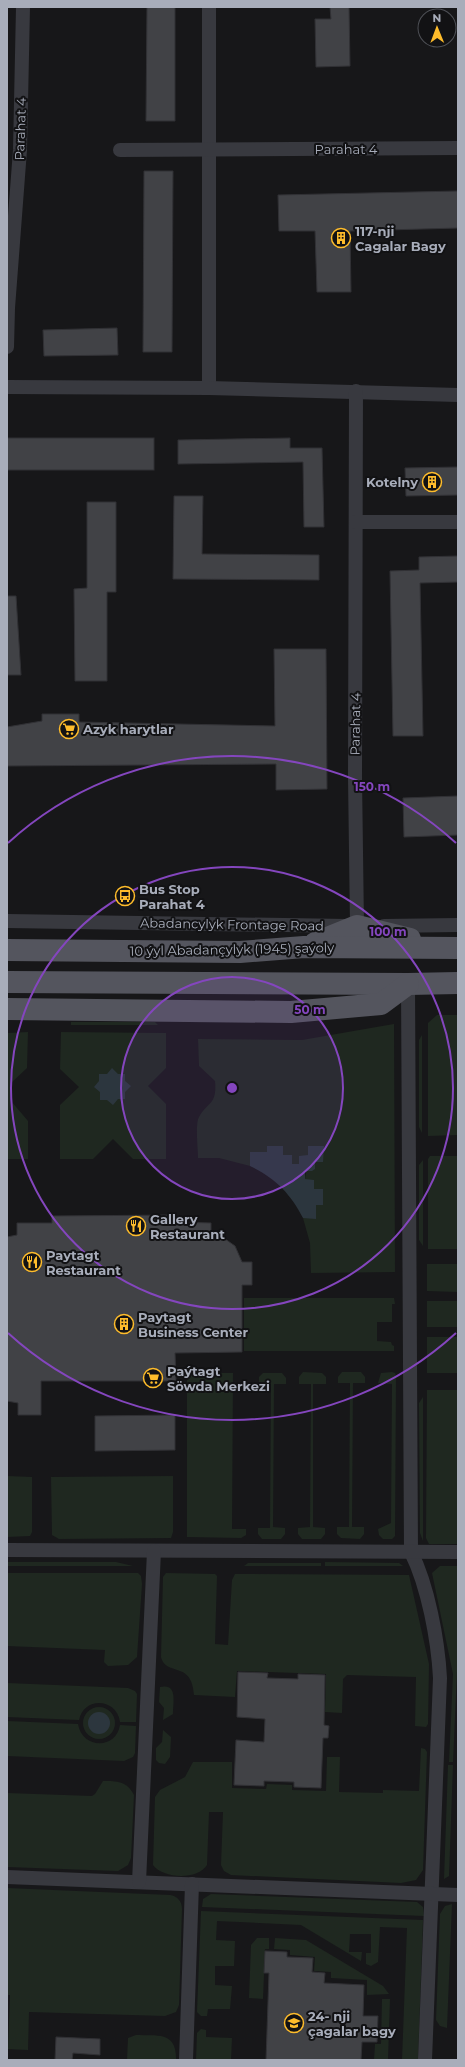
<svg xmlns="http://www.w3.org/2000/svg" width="465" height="2067" viewBox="0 0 465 2067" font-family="Montserrat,sans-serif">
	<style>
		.green { fill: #1f2820 }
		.water { fill: #2c363e }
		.building { fill: #414246; stroke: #313135 }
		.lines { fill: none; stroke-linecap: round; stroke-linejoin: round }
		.minor { stroke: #38393f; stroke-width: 14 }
		.primary { stroke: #54555e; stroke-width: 22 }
		.ring { fill: none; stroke: #8446be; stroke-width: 2 }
		.labels { text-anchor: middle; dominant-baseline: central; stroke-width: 4; stroke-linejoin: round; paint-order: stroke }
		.street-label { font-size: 13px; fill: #a8adba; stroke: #121214 }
		.poi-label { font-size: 13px; font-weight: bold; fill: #a8adba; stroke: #121214; text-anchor: start }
		.centre { fill: #8446be; stroke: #121214; stroke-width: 2 }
		.ring-label { font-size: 12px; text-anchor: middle; font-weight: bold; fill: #8446be; stroke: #121214; stroke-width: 4; stroke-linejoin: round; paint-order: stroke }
	</style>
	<rect width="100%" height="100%" fill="#171719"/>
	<g class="green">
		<path d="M437,1015h21v120l-30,1v-113z"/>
		<path d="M71,1022h84l3,3h-87z"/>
		<path d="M394,1024l1,248 -84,1 -1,-30 -7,-25h13v-13h7v-16h-9l-9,-10 3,-23 -9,8h-7l-9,-9v-9l-16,6h-17v14l-31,-8h-21c0,-9 -3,-34 1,-41 9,-16 18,-12 16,-36l-16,-15 -1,-27 104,1z"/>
		<path d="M28,1032l-1,36 -16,15v18l17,20v38h-21v-126z"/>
		<path d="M61,1032l105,1v35l-18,18 18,18v55h-33l-20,-20 -20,20h-33v-54l19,-18 -19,-18z"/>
		<path d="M422,1035v98l-3,-6v-87z"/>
		<path d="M430,1156h28v93h-30v-90z"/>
		<path d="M423,1160v86l-4,-6v-75z"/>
		<path d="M427,1264h31v28l-31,-1z"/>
		<path d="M244,1298h150l1,6h-3v18h-15v19l14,1 1,3 2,1v5h-150z"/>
		<rect x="427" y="1301" width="31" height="26"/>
		<rect x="427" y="1337" width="31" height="36"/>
		<path d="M303,1372l19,1 4,4v7h-13v143l12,1v6l-4,5h-19l-4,-5v-6l12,-1 1,-143h-12v-7z"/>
		<path d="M342,1372h19l4,5v6h-12l-1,144h12v7l-4,5 -19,-1 -4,-4v-7h12l1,-144h-12v-6z"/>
		<path d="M392,1372l3,1 1,3 -1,160 -3,3h-9l-4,-4 -1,-6 13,-6 1,-139 -14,-1 3,-10z"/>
		<path d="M187,1373h46l-1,156h14v6l-5,3 -54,-1z"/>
		<path d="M263,1373h19l4,5v6h-12l-1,143 12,1v6l-4,5h-19l-4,-5v-6h12l1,-144 -12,-1v-6z"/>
		<path d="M427,1390h31v154h-29l-3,-6z"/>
		<path d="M423,1397v144l-3,-8 -1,-130z"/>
		<path d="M7,1476l25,1v55l-2,4 -23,1z"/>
		<path d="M173,1476v56l-2,6 -112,1 -7,-4 -1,-58z"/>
		<path d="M7,1562h109l17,4h-126z"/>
		<path d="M325,1562l74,1 4,3h-78z"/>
		<path d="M248,1563h73v3h-77z"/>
		<path d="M440,1566h18v83l-5,113h-4l4,-88 -21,-101z"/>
		<path d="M7,1573h131l3,3 1,8 -5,73 -9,8 -20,1 -4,-4 1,-12 -98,-4z"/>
		<path d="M166,1573l49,1 2,2 -2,68 13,1 4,-65 3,-6 174,1 20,89 -1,60 -2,3 -11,-1 1,-49 -69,-2 -4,4 -1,34 -17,-1 1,-38 -89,-3 -2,26 -41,-2c-2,-35 -28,-18 -33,-38l2,-80z"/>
		<path d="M7,1683l121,5 7,3 2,3 -1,28h-16c-3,-24 -36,-26 -41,-2l-72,-3z"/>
		<path d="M160,1687c18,-4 13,15 13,27l-10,6 1,-12 -5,-6z"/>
		<circle cx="99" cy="1723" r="16"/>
		<path d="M7,1721l71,3c4,25 38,26 42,1l16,1 -1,27 -2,4 -9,4 -117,-5z"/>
		<path d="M163,1730l8,7 -1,20 -5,7 -6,-1 -3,-3v-12l6,-6z"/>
		<path d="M421,1748l4,1 2,3 -4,118 -7,10 -15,3 -170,-8 -7,-4 -3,-6 2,-53h-14l-2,53c-9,15 -44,14 -54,0l2,-68 5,-7 25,-13 8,-15h39v26l34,1 1,-5 25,1v5l34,1 1,-34h13l-1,35 44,1v-3l36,1z"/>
		<path d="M448,1765h5l-4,111 -5,3z"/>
		<path d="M103,1781c14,0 24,0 31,14l-3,63 -3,7 -10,6 -111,-4v-74l85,3 3,-2z"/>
		<path d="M7,1888l163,7c7,1 12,6 12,14l-3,96 -3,7 -11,4 -136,-4 -1,38 -20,-1 2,-54h-3z"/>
		<path d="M211,1894l206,8 6,5 1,9 -222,-9 1,-8z"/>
		<path d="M452,1904l-5,124 -7,-2 -4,-6 4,-106 5,-8z"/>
		<path d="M201,1911l222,9 -5,140h-16l5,-132 -27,-1 -2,35 -7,4 -5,-2v-11h5v-19h-21l-1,18h13l-1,9 -60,-36 -84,-4 -1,19 19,1 -1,25h-19v19l17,1 -2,23h-22l-1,7h-6l-4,-4z"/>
		<path d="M257,1938h12v11h-4l-2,50 -14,-1 2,-53z"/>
		<path d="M275,1938l31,2 77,46 6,8 -22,1v-15l-36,-2v-6l-17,-1 1,-14 -25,-2v-5l-16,-1z"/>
		<path d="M382,1999h8l-2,61h-14l1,-16h6z"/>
		<path d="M201,2029l5,1v7l26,1 -1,22h-35l1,-27z"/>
		<path d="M136,2035c21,1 41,-4 40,25h-49l1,-22z"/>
	</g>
	<g class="water">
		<path d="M112,1068l6,6h7v7l6,5 -6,6v7h-7l-5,6 -6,-5h-7v-8l-6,-5 5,-6v-7h8z"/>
		<path d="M267,1146h16v9h9v9h7v-8l9,-1v-9h16l-1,16h-8v7l-3,2h-7v8l9,1v9h9v16h-7v14l-13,-1c-13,-25 -28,-40 -53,-52v-14h17z"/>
		<circle cx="99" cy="1723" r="11"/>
	</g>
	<g class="building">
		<path d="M147,7h28v114h-29z"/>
		<path d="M330,7h19l1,59 -34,1 -1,-48h16z"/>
		<path d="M144,171h29l-1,181h-29z"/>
		<path d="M458,191v37l-108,3 1,61h-34l-2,-61h-36l-1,-36z"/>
		<path d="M117,328l1,27 -74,1 -1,-26z"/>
		<rect x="7" y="438" width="147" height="32"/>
		<path d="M290,438v10h32l2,79h-20l-1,-65 -125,2v-24z"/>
		<path d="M458,467v28l-52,1 -1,-28z"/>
		<path d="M174,496h29l-1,58 117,1v25l-146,-1z"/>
		<path d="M87,502h29v90h-9v89h-32l-1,-92 13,-1z"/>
		<path d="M458,556v26l-38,1 3,153h-30l-3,-165 29,-1v-13z"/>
		<path d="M7,596h9l5,79h-14z"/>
		<path d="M274,649h52l1,140 -51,1v-26l-269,2v-39l35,-6v-7h37v8l196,4z"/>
		<path d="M458,796v39l-54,2 -1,-39z"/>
		<path d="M175,1215v7l36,1v12l10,1 14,10 7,16h10v23h-10v67l-67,1 1,28h-135v34h-23v-12l-11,-2v-164l10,-2v-12h35v-7z"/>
		<path d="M175,1415v35l-80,1v-35z"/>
		<path d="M238,1672l30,1 -1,5 31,1v-5l27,1 -1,50 5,1 -1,12h-5l-2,50 -27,-1v-5l-30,-1v5l-30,-1 2,-45 28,2 1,-23 -28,-2z"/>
		<path d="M265,1951l22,1v5l26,1 -1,14 13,1 -1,10 40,2 -1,31h15l-1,26h-15l-1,18h-95l3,-87h-5z"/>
		<path d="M56,2037l44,2v16l-27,-2 -1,7h-17z"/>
	</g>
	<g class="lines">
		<g class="minor">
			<path d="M209,7v381"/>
			<path d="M120,150l338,-2"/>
			<path d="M7,347l1,-39 12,-158 3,-143"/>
			<path d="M7,387l202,1 249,7"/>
			<path d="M356,391l-1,386 2,149"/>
			<path d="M356,522h102"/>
			<path d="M7,921l341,5"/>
			<path d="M384,926l74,-1"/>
			<path d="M408,984l3,568c17,34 27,88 29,126l-15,382"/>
			<path d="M7,1550l451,2"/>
			<path d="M7,1877l451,18"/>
			<path d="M139,1882l15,-331"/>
			<path d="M186,2060l6,-176"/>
		</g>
		<g class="primary">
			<path d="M315,943l42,-17 53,13"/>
			<path d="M7,950l233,2 64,-5 154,1"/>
			<path d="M7,982l401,2 50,-1"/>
			<path d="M7,1009l284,3 90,-8 27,-20"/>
		</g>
	</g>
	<circle cx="232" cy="1088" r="111" fill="#8446be" fill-opacity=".12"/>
	<g class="ring">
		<circle cx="232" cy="1088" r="111"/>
		<circle cx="232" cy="1088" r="221"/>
		<path d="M456 1333A332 332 0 0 1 8 1333M8 843A332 332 0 0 1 456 843"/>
	</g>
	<defs>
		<g id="building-ring" transform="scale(1)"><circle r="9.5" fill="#121214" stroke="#febc2b" stroke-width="1.5"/><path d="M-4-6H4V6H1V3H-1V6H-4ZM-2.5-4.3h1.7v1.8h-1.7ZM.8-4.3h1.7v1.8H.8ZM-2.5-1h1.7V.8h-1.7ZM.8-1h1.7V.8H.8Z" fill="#febc2b"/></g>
		<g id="supermarket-ring" transform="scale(1)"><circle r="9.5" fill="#121214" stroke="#febc2b" stroke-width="1.5"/><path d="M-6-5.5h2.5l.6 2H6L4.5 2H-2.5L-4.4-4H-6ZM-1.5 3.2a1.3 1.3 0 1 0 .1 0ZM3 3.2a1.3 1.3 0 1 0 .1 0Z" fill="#febc2b"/></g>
		<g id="bus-ring" transform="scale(1)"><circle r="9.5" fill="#121214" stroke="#febc2b" stroke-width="1.5"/><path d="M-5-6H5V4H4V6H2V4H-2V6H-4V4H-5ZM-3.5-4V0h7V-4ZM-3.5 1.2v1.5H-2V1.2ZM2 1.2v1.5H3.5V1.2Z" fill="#febc2b"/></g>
		<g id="restaurant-ring" transform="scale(1)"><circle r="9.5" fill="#121214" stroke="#febc2b" stroke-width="1.5"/><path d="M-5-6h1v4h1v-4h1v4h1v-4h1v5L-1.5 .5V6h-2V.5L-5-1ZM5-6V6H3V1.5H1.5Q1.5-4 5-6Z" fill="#febc2b"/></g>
		<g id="school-ring" transform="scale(1)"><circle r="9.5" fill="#121214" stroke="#febc2b" stroke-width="1.5"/><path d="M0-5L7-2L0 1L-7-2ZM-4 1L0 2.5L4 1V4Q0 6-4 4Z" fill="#febc2b"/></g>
	</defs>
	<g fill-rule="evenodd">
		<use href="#building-ring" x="341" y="238"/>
		<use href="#building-ring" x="432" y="482"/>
		<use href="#supermarket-ring" x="69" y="729"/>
		<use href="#bus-ring" x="125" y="896"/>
		<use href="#restaurant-ring" x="136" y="1226"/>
		<use href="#restaurant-ring" x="32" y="1262"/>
		<use href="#building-ring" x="124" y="1324"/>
		<use href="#supermarket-ring" x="153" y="1378"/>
		<use href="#school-ring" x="294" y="2023"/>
	</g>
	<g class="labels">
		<g class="street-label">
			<text transform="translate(20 129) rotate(-88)">Parahat 4</text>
			<text x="346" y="149">Parahat 4</text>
			<text transform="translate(355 724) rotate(-89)">Parahat 4</text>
			<text transform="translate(232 924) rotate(1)">Abadancylyk Frontage Road</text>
			<text transform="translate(232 949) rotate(-1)">10 ýyl Abadançylyk (1945) şaýoly</text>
		</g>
		<g class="poi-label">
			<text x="355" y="231">117-nji<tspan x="355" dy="15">Cagalar Bagy</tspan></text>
			<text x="418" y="482" text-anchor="end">Kotelny</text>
			<text x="83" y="729">Azyk harytlar</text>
			<text x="139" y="889">Bus Stop<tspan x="139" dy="15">Parahat 4</tspan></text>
			<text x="150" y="1219">Gallery<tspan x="150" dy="15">Restaurant</tspan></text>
			<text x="46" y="1255">Paytagt<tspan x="46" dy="15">Restaurant</tspan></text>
			<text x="138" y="1317">Paytagt<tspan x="138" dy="15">Business Center</tspan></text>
			<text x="167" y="1371">Paýtagt<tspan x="167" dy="15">Söwda Merkezi</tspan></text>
			<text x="308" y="2016">24- nji<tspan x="308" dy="15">çagalar bagy</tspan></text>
		</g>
	</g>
	<circle cx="232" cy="1088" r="6" class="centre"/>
	<g class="ring-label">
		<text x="372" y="791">150 m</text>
		<text x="388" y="936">100 m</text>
		<text x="310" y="1014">50 m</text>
	</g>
	<rect width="465" height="2067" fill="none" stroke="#a8adba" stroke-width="16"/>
	<g transform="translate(437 28) rotate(359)"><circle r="19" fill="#121214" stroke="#4e5056"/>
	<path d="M0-3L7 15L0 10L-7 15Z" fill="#febc2b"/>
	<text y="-6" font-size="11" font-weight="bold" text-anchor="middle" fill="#a8adba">N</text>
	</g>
</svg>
